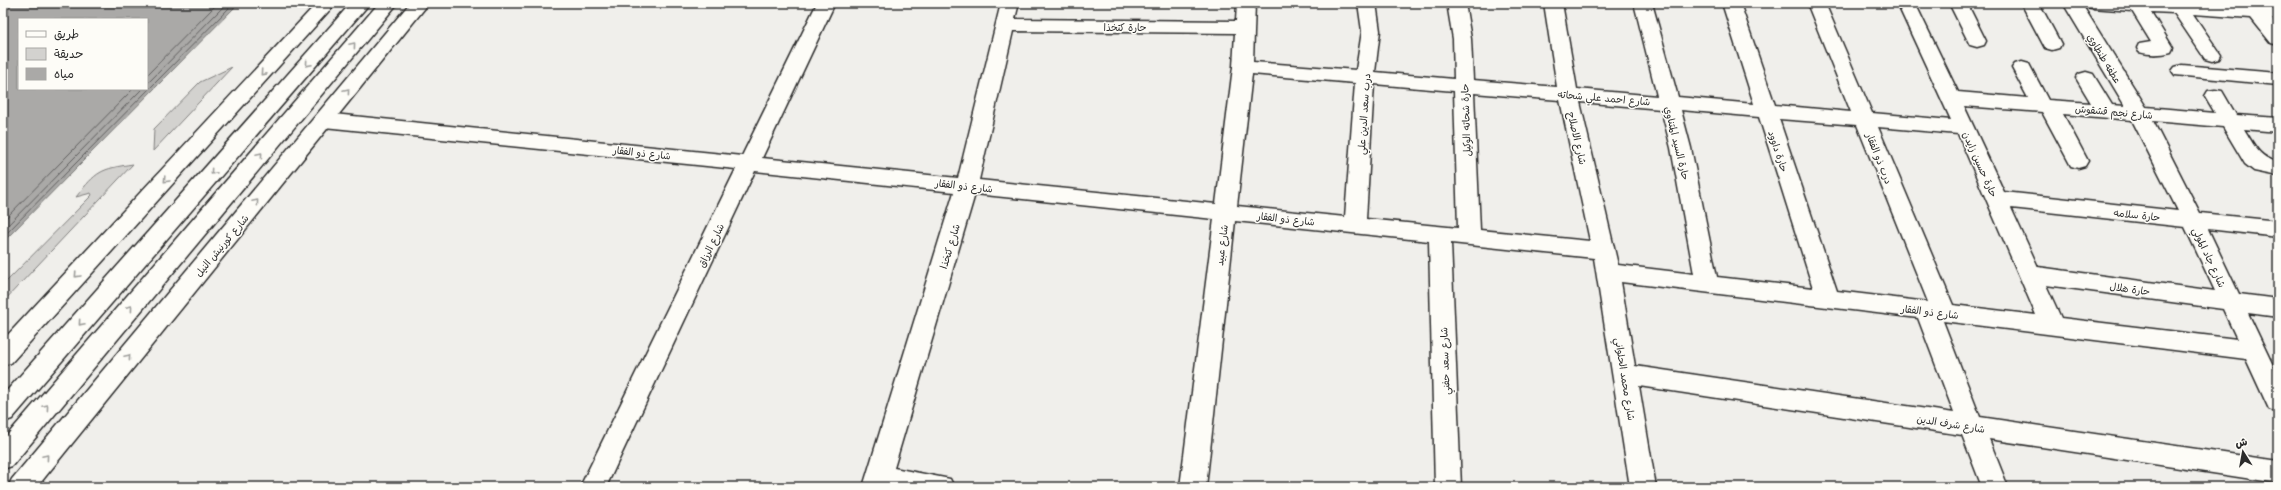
<svg xmlns="http://www.w3.org/2000/svg" width="2281" height="490" viewBox="0 0 2281 490" font-family="'Playpen Sans','Playpen Sans Arabic',sans-serif">
	<style>
		.green { fill: #d3d2cf; stroke: #7f7e7d }
		.water { fill: #aaa9a7; stroke: #777775; fill-rule: evenodd }
		.lines { fill: none; stroke-linecap: round; stroke-linejoin: round }
		.shore { stroke: #5e5d5d; stroke-width: 1 }
		.minor-casing { stroke: #2b2b2b; stroke-width: 3 }
		.highway-casing { stroke: #2b2b2b; stroke-width: 3 }
		.minor { fill: #fdfcf7; fill-rule: evenodd }
		.highway { fill: #fdfcf7; fill-rule: evenodd }
		.oneway { stroke: #9e9e9b }
		.labels { text-anchor: middle; dominant-baseline: central; stroke-width: 3; stroke-linejoin: round; paint-order: stroke }
		.street-label { font-size: 10px; fill: #2b2b2b; stroke: #fdfcf7 }
	</style>
	<rect width="100%" height="100%" fill="#f0efeb"/>
	<filter id="ink" filterUnits="userSpaceOnUse"><feTurbulence type="fractalNoise" baseFrequency=".025" numOctaves="2"/><feDisplacementMap in="SourceGraphic" scale="8" xChannelSelector="R" yChannelSelector="G"/><feConvolveMatrix kernelMatrix="1 2 1 2 8 2 1 2 1" color-interpolation-filters="sRGB"/></filter>
	<g filter="url(#ink)">
		<g class="green">
			<path d="M232,67l-79,84 1,-22 46,-47z"/>
			<path d="M133,164l-130,138v-17l89,-90 -1,-2 -15,4c21,-26 24,-28 57,-33z"/>
		</g>
		<path class="water" d="M3,3h236l-236,239zM19,19h128v70h-128z"/>
		<g class="lines">
			<g class="shore">
				<path d="M147,75l71,-72"/>
				<path d="M147,84l80,-81"/>
				<path d="M3,221l130,-132"/>
				<path d="M3,230l139,-141"/>
				<path d="M3,237l231,-234"/>
			</g>
			<g class="minor-casing">
				<g id="minor">
					<path d="M817,3h18l-73,155 196,20 43,-175h18l-4,16 221,2 1,-18h18l-2,59 103,8 6,-39 -4,-28h18l4,28 -5,41 79,7 -1,-40 -6,-36h18l6,36 2,41 84,7 -13,-84h18l15,86 80,7 -23,-93h18l26,94 76,7 -32,-101h18l35,102 76,7 -44,-109h18l47,110 79,7 -54,-117h18l43,89 70,6 -16,-30 3,-4 7,-2 7,2 19,36 43,3 -15,-25 3,-4 7,-2 7,2 19,31 13,1 -62,-103h18l65,104 69,6 -10,-17 3,-5 7,-1 7,1 14,24 42,3v14l-34,-3c10,16 15,29 34,33v14l-24,-5 -9,-7 -22,-37 -70,-6 47,92 78,8v16l-70,-8 31,65 39,5v18l-30,-4 30,63v36l-9,-3 -23,-50 -303,-38 37,96 298,44v22l-289,-44 19,48h-26l-20,-52 -323,-49 17,101h-26l-36,-229 -143,-15 10,244h-26l-6,-246 -194,-20 -29,266h-26l34,-268 -239,-25 -81,274 56,11 4,8h-91l91,-295 -199,-21 -149,316h-26l156,-318 -412,-42 -7,-2 -3,-5 3,-5 7,-2 418,43zM1013,31l222,2 -2,34 -17,137 -237,-24zM1252,74l103,9 -10,134 -108,-11zM1374,84l80,7 4,137 -92,-9zM1474,93l86,7 30,141 -110,-11zM1580,102l81,7 10,39 23,126 -76,-9zM1964,106l78,6 29,54 7,2 7,-2 3,-5 -25,-47 69,6 46,91 -174,-19zM1681,110l78,7 54,171 -96,-11 -26,-129zM1779,119l78,6 71,177 -91,-11zM1878,127l80,7 78,181 -83,-10zM2011,208l174,19 30,64 -177,-24zM1621,282l297,36 36,95 -319,-47zM2046,285l177,24 14,30 -176,-21z"/>
					<path d="M1949,3h18l19,38 -2,4 -7,2 -7,-2z"/>
					<path d="M2021,3h18l22,41 -2,4 -7,2 -7,-2z"/>
					<path d="M2083,3h102l93,5v12l-6,-1 6,8v18l-7,-2 -20,-25 -58,-4 28,41 -2,4 -7,2 -7,-2 -31,-46 -23,-1 22,36 -2,4c-10,3 -22,3 -32,0l-2,-4 2,-4 12,-2 -19,-31 -40,-3 -6,-1z"/>
					<path d="M2182,65l96,8v12l-103,-10 -3,-4 3,-4z"/>
				</g>
			</g>
			<g class="highway-casing">
				<g id="highway">
					<path d="M317,3h19l-325,360 -8,2v-25z"/>
					<path d="M351,3h19l-358,416 -9,3v-27z"/>
					<path d="M379,3h19l-386,463 -9,3v-29z"/>
					<path d="M410,3h19l-392,484h-29l4,-8z"/>
				</g>
			</g>
			<use href="#minor" class="minor"/>
			<use href="#highway" class="highway"/>
		</g>
		<defs><path id="oneway-chevron" d="M-2-3.5L2.5 0L-2 3.5" fill="none" stroke-width="1.6" stroke-linecap="round" stroke-linejoin="round"/></defs>
		<g class="oneway">
			<use href="#oneway-chevron" transform="translate(353 45) rotate(-50)"/>
			<use href="#oneway-chevron" transform="translate(308 64) rotate(131)"/>
			<use href="#oneway-chevron" transform="translate(263 73) rotate(132)"/>
			<use href="#oneway-chevron" transform="translate(347 91) rotate(-50)"/>
			<use href="#oneway-chevron" transform="translate(260 155) rotate(-50)"/>
			<use href="#oneway-chevron" transform="translate(213 172) rotate(131)"/>
			<use href="#oneway-chevron" transform="translate(166 180) rotate(133)"/>
			<use href="#oneway-chevron" transform="translate(256 202) rotate(-50)"/>
			<use href="#oneway-chevron" transform="translate(77 275) rotate(133)"/>
			<use href="#oneway-chevron" transform="translate(130 308) rotate(-50)"/>
			<use href="#oneway-chevron" transform="translate(81 323) rotate(131)"/>
			<use href="#oneway-chevron" transform="translate(128 357) rotate(-50)"/>
			<use href="#oneway-chevron" transform="translate(46 407) rotate(-50)"/>
			<use href="#oneway-chevron" transform="translate(46 457) rotate(-50)"/>
		</g>
	</g>
	<g class="labels">
		<g class="street-label">
			<text x="1125" y="26">حارة كتخذا</text>
			<text transform="translate(2105 58) rotate(59)">عطفه طنطاوي</text>
			<text transform="translate(1604 97) rotate(5)">شارع احمد علي شحاته</text>
			<text transform="translate(2114 111) rotate(5)">شارع نجم قشقوش</text>
			<text transform="translate(1363 114) rotate(-86)">درب سعد الدين علي</text>
			<text transform="translate(1465 120) rotate(-92)">حارة شحاته الوكيل</text>
			<text transform="translate(1578 138) rotate(77)">شارع الاصلاح</text>
			<text transform="translate(1678 143) rotate(76)">حارة السيد المتناوي</text>
			<text transform="translate(1779 151) rotate(72)">حارة داوود</text>
			<text transform="translate(642 152) rotate(6)">شارع ذو الفقار</text>
			<text transform="translate(1880 158) rotate(68)">درب ذو الفقار</text>
			<text transform="translate(1981 164) rotate(66)">حارة حسين زايدن</text>
			<text transform="translate(964 185) rotate(6)">شارع ذو الفقار</text>
			<text transform="translate(2137 214) rotate(6)">حارة سلامه</text>
			<text transform="translate(1286 218) rotate(6)">شارع ذو الفقار</text>
			<text transform="translate(221 245) rotate(-50)">شارع كورنيش النيل</text>
			<text transform="translate(710 245) rotate(-64)">شارع الرزاق</text>
			<text transform="translate(1221 245) rotate(-83)">شارع عبيد</text>
			<text transform="translate(949 246) rotate(-73)">شارع كتخذا</text>
			<text transform="translate(2210 257) rotate(65)">شارع جاد المولي</text>
			<text transform="translate(2130 288) rotate(8)">حارة هلال</text>
			<text transform="translate(1930 311) rotate(7)">شارع ذو الفقار</text>
			<text transform="translate(1444 361) rotate(-92)">شارع سعد حفني</text>
			<text transform="translate(1626 379) rotate(81)">شارع محمد الحلواني</text>
			<text transform="translate(1951 423) rotate(9)">شارع شرف الدين</text>
		</g>
	</g>
	<rect width="2281" height="490" fill="none" stroke="#fdfcf7" stroke-width="16"/>
	<rect x="8" y="8" width="2265" height="474" fill="none" stroke="#2b2b2b" stroke-width="1.5" filter="url(#ink)"/>
	<rect x="18" y="18" width="130" height="72" fill="#fdfcf7" stroke="#a9a8a5"/>
	<rect x="26" y="31" width="20" height="6" fill="#fdfcf7" stroke="#a9a8a5"/>
	<text x="54" y="38" font-size="12" fill="#2b2b2b">طريق</text>
	<rect x="26" y="48" width="20" height="12" fill="#d3d2cf" stroke="#a9a8a5"/>
	<text x="54" y="58" font-size="12" fill="#2b2b2b">حديقة</text>
	<rect x="26" y="68" width="20" height="12" fill="#aaa9a7" stroke="#a9a8a5"/>
	<text x="54" y="78" font-size="12" fill="#2b2b2b">مياه</text>
	<g transform="translate(2243 452) rotate(349)" stroke="#fdfcf7" stroke-width="3" paint-order="stroke">
	<path d="M0-3L7 15L0 10L-7 15Z" fill="#2b2b2b"/>
	<text y="-6" font-size="11" font-weight="bold" text-anchor="middle" fill="#2b2b2b">ش</text>
	</g>
</svg>
